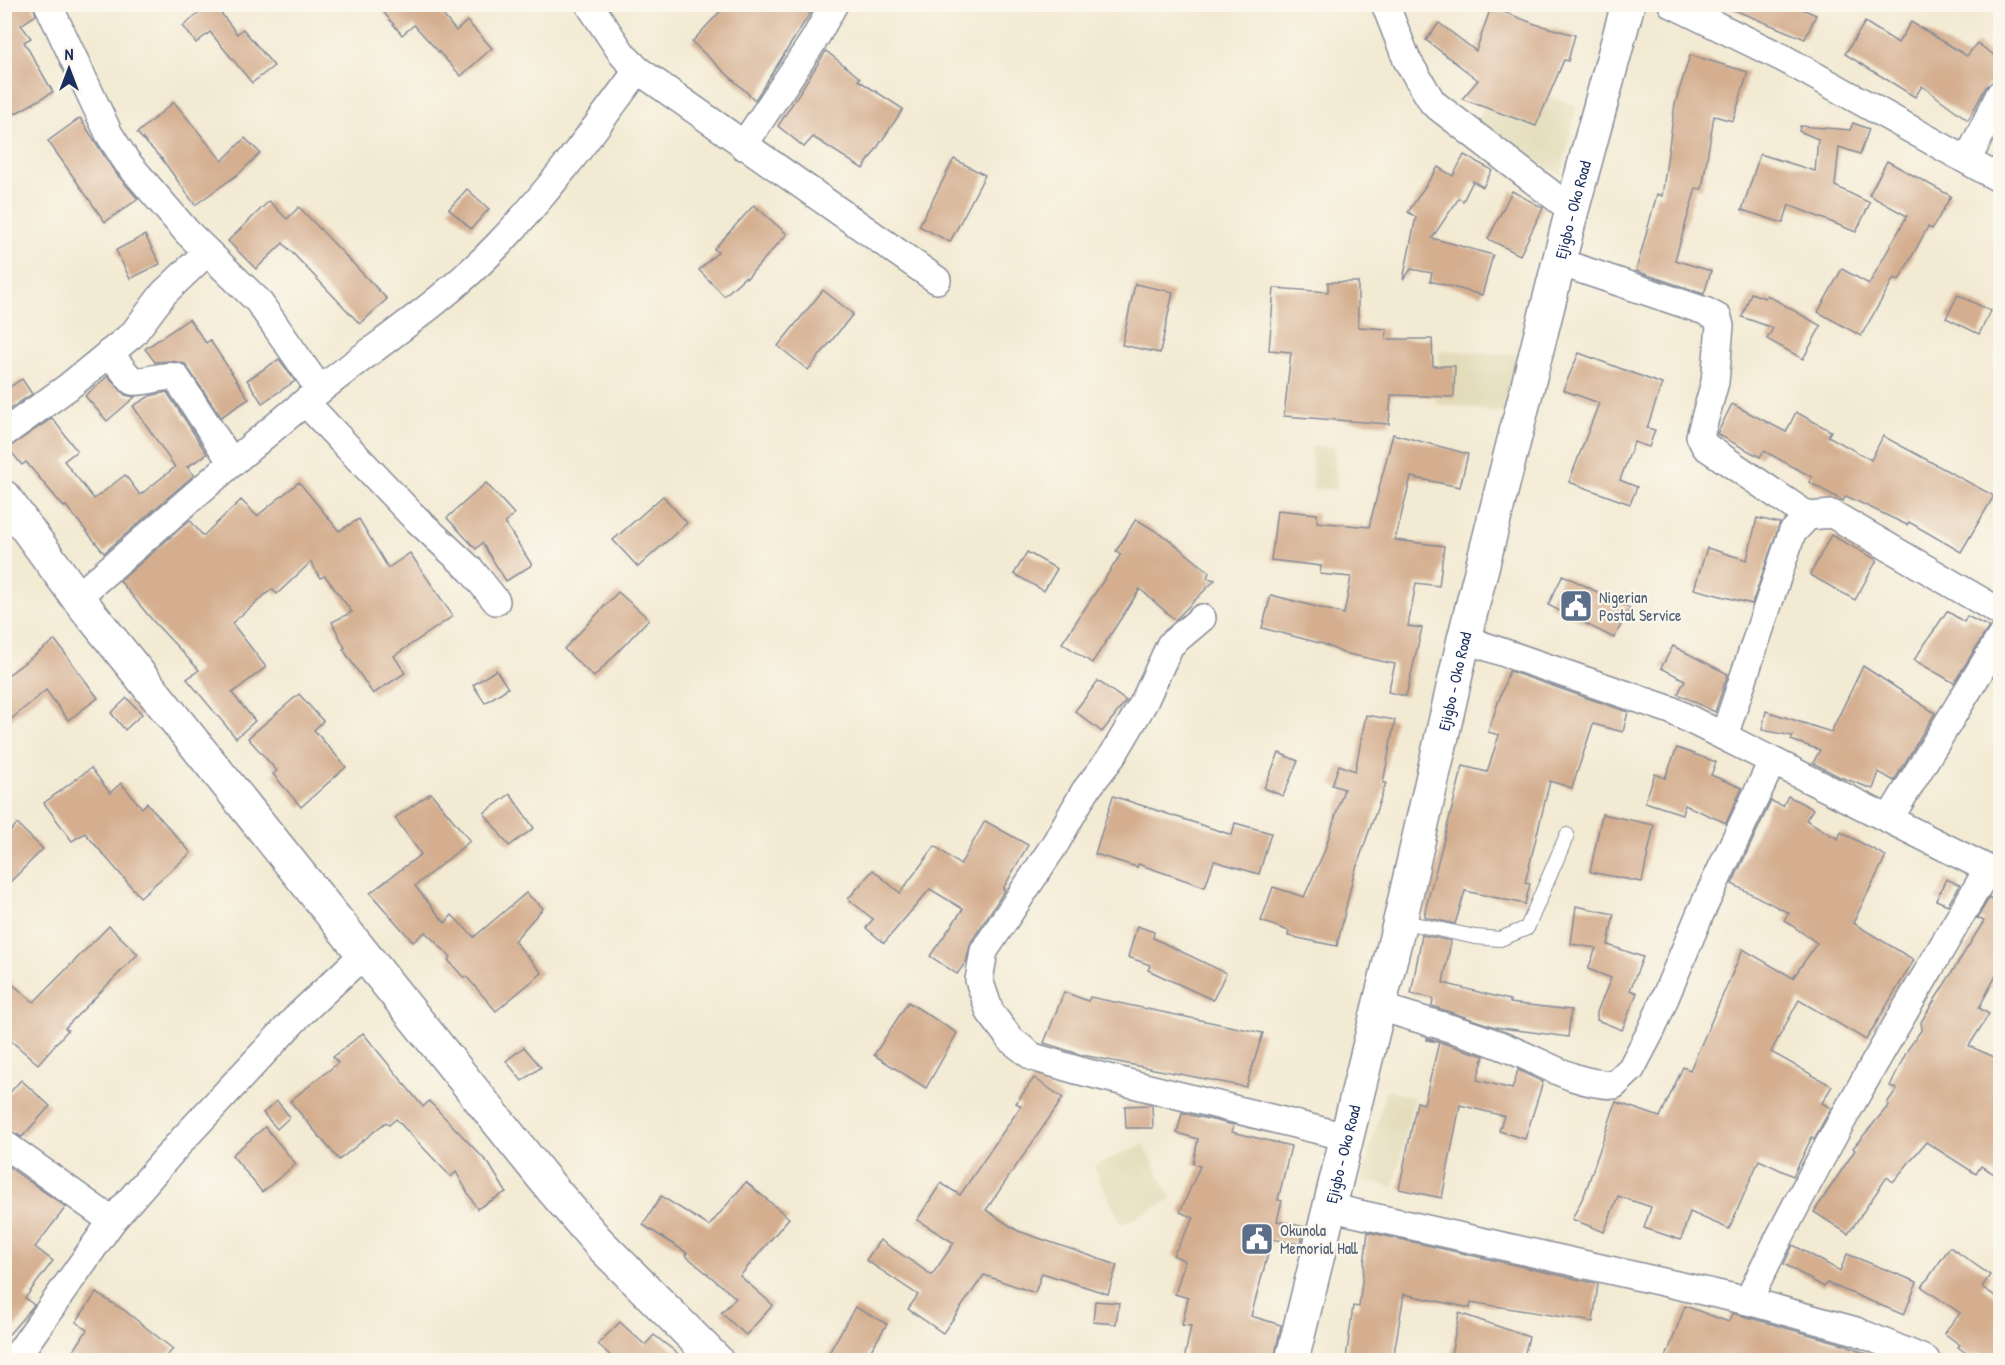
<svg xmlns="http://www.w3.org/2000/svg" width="2005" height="1365" viewBox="0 0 2005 1365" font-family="'Patrick Hand',sans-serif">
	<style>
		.built { fill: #e3dcba }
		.building { fill: #d4ae8f }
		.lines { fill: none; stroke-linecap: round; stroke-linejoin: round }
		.lane-casing { stroke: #878c98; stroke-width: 16 }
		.street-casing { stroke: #878c98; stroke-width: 30 }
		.secondary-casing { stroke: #878c98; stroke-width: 36 }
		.primary-casing { stroke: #878c98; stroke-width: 36 }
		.lane { stroke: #fff; stroke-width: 14 }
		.street { stroke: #fff; stroke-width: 27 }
		.secondary { stroke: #fff; stroke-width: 33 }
		.primary { stroke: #fff; stroke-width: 33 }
		.labels { text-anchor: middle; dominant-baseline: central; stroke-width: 4.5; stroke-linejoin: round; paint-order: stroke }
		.street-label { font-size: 16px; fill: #1b2f5e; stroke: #fbf7ec }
		.service-label { font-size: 16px; fill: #4e5e75; stroke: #fbf7ec; text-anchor: start }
	</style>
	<rect width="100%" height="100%" fill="#fbf7ec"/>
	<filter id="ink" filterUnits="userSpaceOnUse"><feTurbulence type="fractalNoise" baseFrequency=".0167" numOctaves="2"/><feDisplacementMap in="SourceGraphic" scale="12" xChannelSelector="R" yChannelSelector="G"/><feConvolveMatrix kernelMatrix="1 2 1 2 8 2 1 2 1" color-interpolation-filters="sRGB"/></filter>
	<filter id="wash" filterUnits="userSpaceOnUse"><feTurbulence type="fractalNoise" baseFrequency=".008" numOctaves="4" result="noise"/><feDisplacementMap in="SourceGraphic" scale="24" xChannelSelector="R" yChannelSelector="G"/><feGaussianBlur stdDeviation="1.35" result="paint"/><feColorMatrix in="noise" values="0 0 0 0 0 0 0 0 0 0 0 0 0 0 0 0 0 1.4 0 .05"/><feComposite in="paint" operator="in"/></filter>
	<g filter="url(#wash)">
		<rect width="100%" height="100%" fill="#f3ead3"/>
		<g class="built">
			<path d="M1492,76l84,30 -15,70 -83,-51z"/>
			<path d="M1439,350l83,5 -14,58 -72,-9z"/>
			<path d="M1311,447h23l3,42h-24z"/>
			<path d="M1386,1090l28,8 -20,89 -32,-7z"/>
			<path d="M1144,1144l27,55 -50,26 -27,-59z"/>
		</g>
		<g id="blocks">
			<g class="building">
				<path d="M4,4h29l3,11 -15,10 10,13 -7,4 29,50 -49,28z"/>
				<path d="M210,4h4l23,30 6,-5 31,37 -22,17 -42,-51 -14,11 -13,-17z"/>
				<path d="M377,4h57l22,27 11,-10 25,27 -31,28 -47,-51 -12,10z"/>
				<path d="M727,4h89l-61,96 -63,-58z"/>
				<path d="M1791,4l25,11 -11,24 -83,-34z"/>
				<path d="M1491,7l44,17 40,11 -7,26 -4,-1 -28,66 -74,-27 16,-19 -52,-40 13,-17 37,28z"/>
				<path d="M1865,22l33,21 13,-21 56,34 10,-13 24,17v17l-15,10 -18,33 -46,-34 -7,11 -70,-43z"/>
				<path d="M826,51l34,27 -2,2 45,29 -40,60 -50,-32 -9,10 -26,-21z"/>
				<path d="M1690,55l58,17 -15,49 -19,-5 -12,73 -6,-1 -21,72 36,11 -7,23 -68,-23 21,-77 5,2 13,-92z"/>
				<path d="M174,102l48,59 23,-23 15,15 -19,19 -46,33 -33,-46 -25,-26z"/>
				<path d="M80,118l34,53 24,28 -33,23 -57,-81z"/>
				<path d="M1853,123l16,6 -9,25 -21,-7 -4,39 35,17 -14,29 -67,-27 -6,18 -41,-13 18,-56 55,17 3,-32 -19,-8 1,-5 50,4z"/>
				<path d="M1464,155l28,15 -9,17 -10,-6 -10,20 -4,-3 -27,40 61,17 -11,40 -52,-14 2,-8 -21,-4 -8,11 13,-63 -8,-5 30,-45 15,9z"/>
				<path d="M954,159l31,16 -35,67 -31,-16z"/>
				<path d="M1887,161l64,35 -19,33 -4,-2 -29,53 -5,-2 -33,58 -43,-24 24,-43 27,15 38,-68 -38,-21z"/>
				<path d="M467,189l22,20 -18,20 -22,-20z"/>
				<path d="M1512,191l31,17 -23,47 -32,-16z"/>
				<path d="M269,201l18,18 12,-12 88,92 -27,25 -77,-81 -27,26 -28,-28z"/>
				<path d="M754,205l33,29 -40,44 -2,-1 -21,19 -25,-26 19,-18 -4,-3z"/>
				<path d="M145,235l15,29 -30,15 -14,-29z"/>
				<path d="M1328,282h30v45l29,2 -1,10h46l1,27h22l-1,31 -63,-2 -2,29 -105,-8 7,-64 -22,-2 5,-62 54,4z"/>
				<path d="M1135,284l38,8 -13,61 -38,-8z"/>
				<path d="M823,290l30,24 -45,56 -30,-24z"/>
				<path d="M1751,293l14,5 2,-3 54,31 -18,33 -36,-20 6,-11 -31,-11z"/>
				<path d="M1958,295l33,16 -12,23 -33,-16z"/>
				<path d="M189,319l17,24 4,-3 39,59 -28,18 -36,-53 -13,-3 -17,1 -10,-13z"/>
				<path d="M1579,353l83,31 -15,44 8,2 -6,17 -15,-5 -14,38 17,7 -7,17 -61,-22 30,-79 -36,-13z"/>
				<path d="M279,359l16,22 -33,22 -15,-23z"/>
				<path d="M108,376l17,19 10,2 -28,24 -22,-25z"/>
				<path d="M22,379l10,15 -24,16 -4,-5v-14z"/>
				<path d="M167,392l40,62 -20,13 7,8 -90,78 -38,-47 -2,1 -38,-45 -4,3 -14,-17 44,-30 25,33 -13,10 30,38 31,-24 15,20 35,-28 -42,-61 17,-10z"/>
				<path d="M1732,404l54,28 10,-20 35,19 -3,5 43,24 12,-24 111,60 -33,56 -52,-30 -2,3 -61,-29 -3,5 -34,-19 3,-5 -48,-26 -4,6 -43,-23z"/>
				<path d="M1393,434l75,20 -8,33 -49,-10 -16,63 49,6 -5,40 -23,-3 -8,43 14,2 -16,68 -18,-4 7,-28 -52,-11 -20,-9 -61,-16 9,-33 73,19 7,-37 -31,-3 1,-8 -50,-6 6,-50 40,4v8l52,5z"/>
				<path d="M299,482l40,49 20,-12 29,49 22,-15 43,63 -59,40 11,17 -32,21 -30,-45 2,-1 -13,-26 20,-10 -27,-36 -5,2 -9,-16 -34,32 -5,-5 -40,34 34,44 -34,26 23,28 -19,17 -49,-59 12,-9 -46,-49 -33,-40 70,-61 13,16 38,-36 16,16z"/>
				<path d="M486,483l28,31 -9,9 27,42 -26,16 -24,-38 -6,6 -29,-31z"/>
				<path d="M663,496l24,27 -49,44 -25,-27z"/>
				<path d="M1757,518l23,5 -28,81 -58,-15 13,-41 40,12z"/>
				<path d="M1136,519l31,19 42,34 -2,6 8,2 -40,40 -35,-31 -48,74 -30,-20 59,-89 -5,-3z"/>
				<path d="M1831,535l46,25 -22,40 -45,-25z"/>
				<path d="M1027,552l30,17 -13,22 -30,-17z"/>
				<path d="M1563,575l67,33 -16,30 -66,-33z"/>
				<path d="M618,592l31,27 -55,58 -30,-28z"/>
				<path d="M1947,611l17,11 3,-6 22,11 -35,56 -40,-23z"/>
				<path d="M55,640l43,58 -30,22 -22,-30 -42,35v-47z"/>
				<path d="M1673,646l55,28 -13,38 -37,-18 7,-14 -24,-12z"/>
				<path d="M1863,666l72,47 -41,68 -15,-9 -6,17 -33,-12 -27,-14 7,-13 -29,-10 2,-4 -31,-6 4,-19 65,21z"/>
				<path d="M496,670l12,18 -23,15 -12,-18z"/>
				<path d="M1509,671l119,41 -5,20 -30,-8 -21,64 -22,-7 -25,102 5,1 -5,20 -60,-13 -10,33 -30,-7v-6l38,-145 24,6 12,-37 -11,-3z"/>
				<path d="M1098,681l28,20 -24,31 -27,-21z"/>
				<path d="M299,694l24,27 -9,9 32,37 -45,40 -28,-33 4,-3 -29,-33z"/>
				<path d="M127,698l15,16 -17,16 -14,-17z"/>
				<path d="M1366,715l29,5 -12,63h3l-33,94 -16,69 -49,-10 1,-5 -28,-10 12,-34 31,10 20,-45 20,-63 -12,-4 7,-20 16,6z"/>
				<path d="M1677,748l39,14 -5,13 31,13 -16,35 -41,-18 -3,9 -37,-12 10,-28 10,4z"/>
				<path d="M1279,753l19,8 -15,35 -19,-8z"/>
				<path d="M91,768l19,25 11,-10 21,25 5,-5 44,50 -51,44 -55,-64 -13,8 -28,-38z"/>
				<path d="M431,793l39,48 -55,45 30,37 7,-8 22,22 52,-44 17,15 -29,33 28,32 -46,38 -30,-35 -2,2 -16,-18 3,-3 -26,-25 -12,10 -43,-49 51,-39 -26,-36z"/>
				<path d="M510,794l24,34 -25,18 -25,-33z"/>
				<path d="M1113,796l119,39 3,-12 36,10 -12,41 -45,-13 -9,26 -67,-23 -1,3 -42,-13z"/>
				<path d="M1788,796l25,13 -7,11 32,19 3,-7 45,24 -33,67 61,37 -48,80 -67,-40 -28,52 61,34 -10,17 9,5 -17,31 -2,-2 -19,39 -34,-16 -30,69 -39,-17 -9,28 -37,-12 7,-21 -33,-11 -14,36 -32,-13 13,-26 31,-91 44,15 23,-50 7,3 53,-121 50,29 24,-35 -33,-23 5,-7 -57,-29 39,-83 12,5z"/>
				<path d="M1602,814l52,11 -12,57 -52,-10z"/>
				<path d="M985,821l43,24 -25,44 2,1 -34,52 -5,20 -9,12 -27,-18 33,-47 -33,-20 -46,54 -18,-15 7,-9 -25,-20 25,-29 27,23 35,-47 25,19z"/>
				<path d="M17,824l26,25 -39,39v-50z"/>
				<path d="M1946,879l14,6 -12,20 -12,-5z"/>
				<path d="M2001,896v70l-22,42 10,6 -20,32 32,14v118l-20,-12 -5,8 -50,-32 -33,40 -6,-5 -39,57 -34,-22 41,-62 -2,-2 36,-43 -2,-2 10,-14 -7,-3 18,-37 14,-20 -1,-7 63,-101 -7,-3 12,-20 8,4z"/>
				<path d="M1576,906l38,8 -6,31 35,12 -13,33 7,3 -15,37 -25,-10v-8l14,-34 -23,-9 8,-21 -25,-4z"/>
				<path d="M109,926l29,28 -73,74 3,2 -30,34 -34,-29v-58l30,25z"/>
				<path d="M1137,926l17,6 -1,6 73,35 -13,27 -65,-30 2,-5 -22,-8z"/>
				<path d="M1422,935l29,6 -8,42 67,17v3l61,7 -3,27 -73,-10 -63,-21 1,-8 -22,-4z"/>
				<path d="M1064,992l24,9 2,-4 173,36 -17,54 -164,-32 -38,-12z"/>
				<path d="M908,1002l49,31 -31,55 -52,-33z"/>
				<path d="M363,1033l60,74 6,-6 60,63 17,28 -29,17 -21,-37 -5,5 -55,-58 -7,6 -3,-3 -47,38 -49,-59 48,-38 -5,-6z"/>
				<path d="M1427,1038l57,18 -7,24 35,9 6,-19 25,12 -18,57 -26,-8 5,-15 -44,-11 -18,93 -43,-9 18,-87 7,2 15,-62 -12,-2z"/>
				<path d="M524,1047l17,20 -19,14 -16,-20z"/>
				<path d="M1034,1078l29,20 -77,112 32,21 99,34 -9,29 -66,-21 -7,20 -51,-18 -41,58 -35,-24 10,-14 -52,-35 14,-20 52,35 22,-32 -37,-23 24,-37 19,12 61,-89 -5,-3z"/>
				<path d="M21,1080l29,26 -28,31 -18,-9v-29z"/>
				<path d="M277,1101l13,16 -13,12 -14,-16z"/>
				<path d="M1152,1105l1,23h-27l-1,-22z"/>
				<path d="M1182,1113l52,12 -2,7 59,14 -13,54 4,1 -5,20 28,6 -4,17 -29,-5 -21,77 30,9 -7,35h-90l7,-34 -9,-1 6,-27 -13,-4 10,-33 -12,-6 21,-37 -14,-6 20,-46 -7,-2 5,-25 -21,-6z"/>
				<path d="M265,1127l31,37 -34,28 -30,-37z"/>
				<path d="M4,1164l62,43 -31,40 18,14 -28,37 9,7 -30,35z"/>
				<path d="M746,1182l43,36 -49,58 33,29 -27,30 -25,-22 15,-15 -51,-43 2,-2 -44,-28 18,-29 48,30z"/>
				<path d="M1368,1232l230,52 -5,38 -122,-20 -1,6 -66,-14 -11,66 -47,-1 7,-53 6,1z"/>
				<path d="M1793,1245l47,26 7,-17 70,28 -13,33 -77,-32 -3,4 -40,-23z"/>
				<path d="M1950,1247l40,28 -8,12 19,13v60h-9l-15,-7 -4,5 -15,-11 2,-2 -16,-12 16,-20 -38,-26z"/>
				<path d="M96,1293l28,17 49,39 -10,11h-95l19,-30 -11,-8z"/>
				<path d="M1095,1301l24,2 -3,21 -23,-2z"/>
				<path d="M1685,1306l44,16 3,-9 115,32 33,15h-215z"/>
				<path d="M855,1307l32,17 -22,36h-40z"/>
				<path d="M1459,1313l70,24 -6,23h-41l-31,-5z"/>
				<path d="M620,1322l25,23 9,-10 32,25h-71l-17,-16z"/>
			</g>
		</g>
	</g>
	<g filter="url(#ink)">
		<use href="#blocks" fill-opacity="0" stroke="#878c98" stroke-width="1.5"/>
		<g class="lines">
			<g class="lane-casing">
				<path id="lane" d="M1400,921l75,16 25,2 27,-11 40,-93"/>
			</g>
			<g class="street-casing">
				<g id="street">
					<path d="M48,4l61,130 18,28 60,70 71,69 62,89"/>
					<path d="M589,4l34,51 15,15 299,210"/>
					<path d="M1385,4l22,56 26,43 139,107"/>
					<path d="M1672,4l111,54 217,121"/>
					<path d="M743,146l71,-106 20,-36"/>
					<path d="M1968,159l32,-65"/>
					<path d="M1559,262l146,49 13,7 2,8 -5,56 -15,54 5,10 103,70 24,-2 168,98"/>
					<path d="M109,353l23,28c16,2 29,-7 44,-4l56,86"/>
					<path d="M305,402l106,112 61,57 24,30"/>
					<path d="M4,433l64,-46 65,-53 31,-41 43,-41"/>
					<path d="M77,597c81,-69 160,-141 243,-207 59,-47 123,-88 176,-143 53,-55 97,-116 142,-177"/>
					<path d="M1202,618l-32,27 -26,57 -31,53 -28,36 -30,53 -71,107 -5,29 11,32 21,28 22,17 47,14 267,66"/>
					<path d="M1464,639l207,71 329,165"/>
					<path d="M1724,736l68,-203 16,-17"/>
					<path d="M1889,819l111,-181"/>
					<path d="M1377,1006c45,15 94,26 137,45 36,15 59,32 100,34l17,-16 21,-40 48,-115 72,-152"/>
					<path d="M4,1144l108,77"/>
					<path d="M1328,1207l420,94 108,30 70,29"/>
					<path d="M1748,1301c71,-149 157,-290 240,-432"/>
					<path d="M14,1360l98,-139 71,-82 116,-124 65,-61"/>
				</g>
			</g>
			<g class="secondary-casing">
				<path id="secondary" d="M4,497l73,100 476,593 46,53 117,117"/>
			</g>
			<g class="primary-casing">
				<g id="primary">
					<path id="s1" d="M1292,1360l108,-439 64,-282 108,-429 56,-206"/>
				</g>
			</g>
			<use href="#lane" class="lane"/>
			<use href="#street" class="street"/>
			<use href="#secondary" class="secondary"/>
			<use href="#primary" class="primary"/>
		</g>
	</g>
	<defs>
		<g id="civic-square" transform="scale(1.725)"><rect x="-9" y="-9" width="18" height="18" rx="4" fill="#5c6f8a" stroke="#fbf7ec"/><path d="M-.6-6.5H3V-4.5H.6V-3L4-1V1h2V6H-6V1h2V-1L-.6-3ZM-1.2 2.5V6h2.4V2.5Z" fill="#fff"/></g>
	</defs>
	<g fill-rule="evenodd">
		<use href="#civic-square" x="1576" y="606"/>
		<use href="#civic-square" x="1257" y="1239"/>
	</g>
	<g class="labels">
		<g class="street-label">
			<text stroke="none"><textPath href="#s1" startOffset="1184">Ejigbo - Oko Road</textPath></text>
			<text stroke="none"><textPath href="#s1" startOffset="698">Ejigbo - Oko Road</textPath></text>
			<text stroke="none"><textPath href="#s1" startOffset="212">Ejigbo - Oko Road</textPath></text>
		</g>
		<g class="service-label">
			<text x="1599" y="597">Nigerian<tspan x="1599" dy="18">Postal Service</tspan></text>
			<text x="1280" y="1230">Okunola<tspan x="1280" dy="18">Memorial Hall</tspan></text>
		</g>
	</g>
	<rect width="2005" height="1365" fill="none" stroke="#fbf7ec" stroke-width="24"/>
	<g transform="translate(69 69)" stroke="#fbf7ec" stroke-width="4.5" paint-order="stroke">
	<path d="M0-4.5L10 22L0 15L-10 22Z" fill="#1b2f5e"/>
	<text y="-9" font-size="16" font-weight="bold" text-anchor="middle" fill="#1b2f5e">N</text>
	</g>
</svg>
